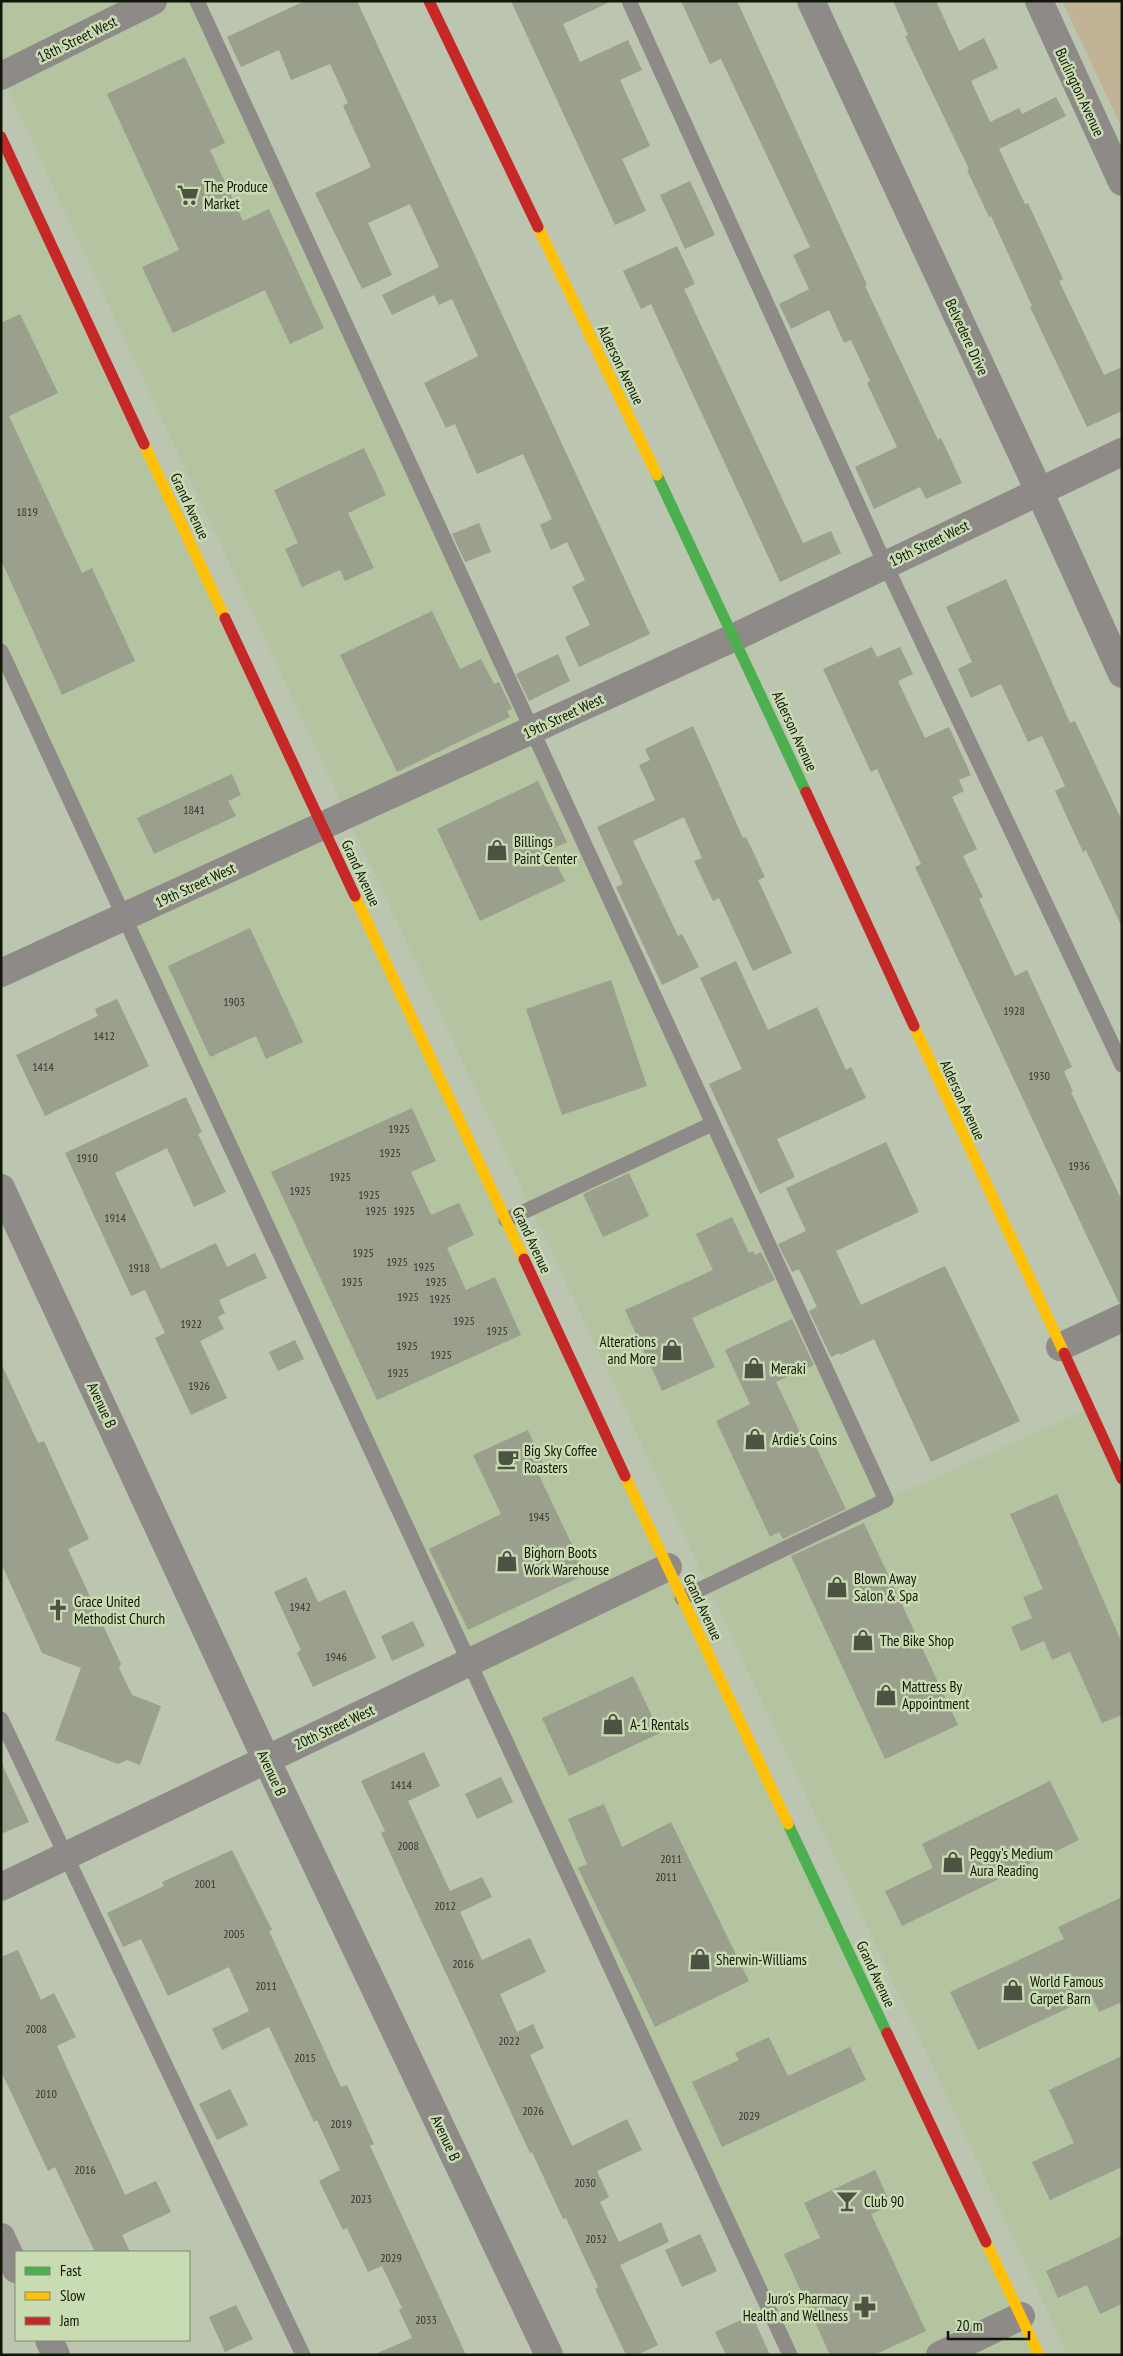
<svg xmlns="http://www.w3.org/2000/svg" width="1123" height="2356" viewBox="0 0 1123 2356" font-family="'PT Sans Narrow',sans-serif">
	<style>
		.built { fill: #b4c4a0 }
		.green { fill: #c2b396 }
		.building { fill: #9b9f8d }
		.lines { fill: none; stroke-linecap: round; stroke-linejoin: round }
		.lane { stroke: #8e8a87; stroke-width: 15 }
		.street { stroke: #8e8a87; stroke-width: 28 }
		.fast { stroke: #4caf50; stroke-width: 11 }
		.slow { stroke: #ffc107; stroke-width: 11 }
		.jam { stroke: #c62828; stroke-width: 11 }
		.labels { text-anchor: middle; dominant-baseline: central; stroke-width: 5; stroke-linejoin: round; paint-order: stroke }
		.number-label { font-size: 12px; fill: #333829 }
		.street-label { font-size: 15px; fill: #101608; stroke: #c9dbb2 }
		.poi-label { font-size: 15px; fill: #101608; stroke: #c9dbb2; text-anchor: start }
	</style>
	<rect width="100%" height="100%" fill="#bbc5af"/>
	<g class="built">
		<path d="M1,1h196l689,1499 203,-91 33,70v876h-54l-1067,-2280z"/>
		<path d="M1,137l1038,2218h-249l-789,-1705z"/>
	</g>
	<path class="green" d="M1062,1h60v127z"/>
	<g class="building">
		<path d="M305,1h52l293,633 -71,33 -14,-30 25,-12 -18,-38 13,-7 -18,-38 -16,8 -11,-25 12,-6 -29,-65 -46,20 -22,-50 -9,4 -22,-45 54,-27 -26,-57 -13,6 -5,-10 -42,20 -10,-20 57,-28 -29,-63 -42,19 24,52 -30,14 -47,-96 56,-26 -28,-61 5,-3 -18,-39 -39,16 -12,-30 -38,17 -14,-30z"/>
		<path d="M511,1h101l-49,23 17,38 48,-22 14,30 -22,10 30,66 -28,13 24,52 -31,14z"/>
		<path d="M681,1h56l130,284 -2,1 73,154 3,-2 21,45 -36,16 -6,-12 -46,22 -19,-42 42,-20 -30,-64 3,-2 -19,-41 -7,3 -15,-33 -38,19 -12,-25 30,-15 -16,-34 17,-8 -89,-188 -11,5z"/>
		<path d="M893,1h43l23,50 25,-13 14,30 -27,13 19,41 29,-14 3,6 34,-17 10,19 -67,33 26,55 3,-1 35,76 -4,2 45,94 18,-8v44l-35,16 -57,-120 2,-1 -41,-90 -2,1 -22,-47 2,-1 -64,-133 3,-1z"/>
		<path d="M185,57l40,86 -15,7 33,71 26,-12 55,119 -34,16 -25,-54 -92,43 -31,-66 37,-17 -72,-156z"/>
		<path d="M690,181l25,54 -30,14 -25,-54z"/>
		<path d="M677,246l18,38 -11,5 119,254 28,-12 10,22 -61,29 -129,-278 -10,5 -18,-38z"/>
		<path d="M20,314l38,79 -49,23 73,157 10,-5 43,93 -73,34 -61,-135v-237z"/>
		<path d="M364,448l22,47 -38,18 26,55 -29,13 -5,-11 -38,17 -17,-38 13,-6 -24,-53z"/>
		<path d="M479,523l12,29 -26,10 -13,-28z"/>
		<path d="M1006,579l64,144 5,-2 47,100v106l-36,-77 -3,2 -28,-61 10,-5 -23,-50 -14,6 -27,-58 -30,14 -13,-29 14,-7 -26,-55z"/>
		<path d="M432,611l28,58 21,-10 13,25 5,-2 13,27 -5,2 3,6 -113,55 -57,-117z"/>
		<path d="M872,647l5,10 23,-10 13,27 -15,7 27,57 24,-11 22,48 -12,5 5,11 -12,6 25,52 -14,7 20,41 -4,2 36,77 12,-6 45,97 -8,4 9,21h-2l51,109v102h-3l-35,-73 -169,-363 6,-3 -44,-95 -6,3 -48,-103z"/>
		<path d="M558,654l12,27 -41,20 -13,-27z"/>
		<path d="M693,726l50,112 3,-1 19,40 -7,3 34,73 -39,18 -34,-73 -6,3 -19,-40 8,-3 -18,-41 -51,24 45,95 4,-2 17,33 -37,18 -46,-98 7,-3 -26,-57 58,-27 -16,-35 11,-5 -5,-11z"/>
		<path d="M232,774l9,21 -13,6 8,15 -82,38 -17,-36z"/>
		<path d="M538,781l29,61 -17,8 15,31 -85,40 -43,-92z"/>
		<path d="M250,928l53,114 -37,17 -10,-23 -46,21 -42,-91z"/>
		<path d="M736,961l32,69 49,-23 29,63 5,-3 15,31 -89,41 18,38 -35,17 -51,-110 33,-15 -42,-91z"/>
		<path d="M611,980l36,106 -85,29 -36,-106z"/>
		<path d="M117,999l32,67 -104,50 -29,-61 82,-39 -3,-7z"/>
		<path d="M186,1097l16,35 -4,2 28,58 -32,15 -27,-59 -52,25 46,96 55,-26 11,24 28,-14 12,25 -48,22 6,13 -7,4 6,12 -24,12 27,57 -36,17 -36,-77 10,-5 -20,-43 -14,6 -66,-143z"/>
		<path d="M412,1108l24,53 -25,11 20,43 28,-12 15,32 -27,13 19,42 29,-13 26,58 -144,65 -106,-228z"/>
		<path d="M886,1142l33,70 -83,39 25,54 84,-39 75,155 -89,41 -57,-123 -34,16 -1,-2 -8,4 -22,-46 8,-4 -18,-38 -7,3 -14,-28 28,-13 -20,-43z"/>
		<path d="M629,1173l20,43 -46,21 -20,-43z"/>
		<path d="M732,1217l17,36 4,-2 2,4 6,-3 14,28 -83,38 23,49 -53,24 -37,-81 88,-40 -17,-36z"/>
		<path d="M792,1319l22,46 -38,17 30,63 7,-4 33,68 -63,30 -4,-7 -9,5 -54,-116 34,-17 -25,-54z"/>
		<path d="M295,1340l9,19 -26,12 -9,-19z"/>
		<path d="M1,1363l37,80 6,-2 45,98 -21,10 53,115 -2,4 13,27 29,11 -21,59 -13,-5 -9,4 -63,-24 26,-72 -39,-15 -41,-90z"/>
		<path d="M528,1430l15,33 -8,4 51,107 -118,56 -39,-81 72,-35 -28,-59z"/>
		<path d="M1057,1494l65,149v72l-20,8 -32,-71 -18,8 -8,-19 -23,10 -10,-24 21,-9 -9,-21 20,-8 -33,-75z"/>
		<path d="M864,1523l94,202 -73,34 -94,-203z"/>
		<path d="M306,1577l12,25 27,-12 31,68 -63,29 -16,-34 4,-3 -27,-58z"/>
		<path d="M413,1621l12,25 -33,15 -11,-25z"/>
		<path d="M633,1676l27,57 -91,43 -27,-58z"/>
		<path d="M424,1752l16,34 -32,15 42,90 32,-14 10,20 -32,15 22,48 48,-22 16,34 -46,22 17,38 16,-8 11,24 -14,7 42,91 55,-27 15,31 -45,21 12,26 -9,5 19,40 42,-20 8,20 -49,23 38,80 -21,10h-11l-31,-66 3,-2 -32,-69 -3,1 -31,-67 -2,1 -124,-265 -25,-55 4,-2 -24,-50z"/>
		<path d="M1,1762l28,60 -28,12z"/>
		<path d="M501,1777l12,25 -36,17 -12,-25z"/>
		<path d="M1050,1781l29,59 -177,86 -17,-35 48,-23 -11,-24z"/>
		<path d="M604,1804l18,43 49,-25 78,159 -94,46 -77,-159 9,-4 -19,-45z"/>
		<path d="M232,1850l40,80 -3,1 72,156 6,-2 27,59 -4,2 96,209h-93l39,-17 -13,-28 3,-2 -20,-42 -14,6 -21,-44 -4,2 -24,-49 21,-11 -23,-50 -3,2 -45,-95 -47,23 -10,-21 37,-18 -20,-44 -61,29 -27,-57 -18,8 -16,-34 57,-27 -2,-4z"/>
		<path d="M1122,1897v105l-23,10 -7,-15 -114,53 -28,-58 114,-53 -6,-12z"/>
		<path d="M18,1950l23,50 13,-7 22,44 -19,9 68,149 31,-14 15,31 -49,23 8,17h-35l-40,-85 -7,4 -47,-100v-114z"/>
		<path d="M769,2037l19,39 62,-29 16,33 -144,67 -30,-65 47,-22 -4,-7z"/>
		<path d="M1122,2056v111l-72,33 -18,-38 42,-19 -25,-53z"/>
		<path d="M230,2089l18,36 -31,15 -18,-36z"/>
		<path d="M875,2170l16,35 -20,9 55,117 -52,24h-44l-46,-101 36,-16 -16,-35z"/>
		<path d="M700,2234l17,37 -35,16 -17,-37z"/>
		<path d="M1122,2236v68l-22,10 -13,-29 -29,13 -12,-27z"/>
		<path d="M236,2305l17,34 -28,13 -16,-35z"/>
		<path d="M752,2315l18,40h-44l-11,-23z"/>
	</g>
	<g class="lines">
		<g class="lane">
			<path d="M197,1l689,1499 -204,98"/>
			<path d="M629,1l251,552 242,512"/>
			<path d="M1,651l789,1704"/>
			<path d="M506,1220l206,-96"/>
			<path d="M1,1719l302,636"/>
		</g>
		<g class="street">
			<path d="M811,1l228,490 83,183"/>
			<path d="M1039,1l83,181"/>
			<path d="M1,76l152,-75"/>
			<path d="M1,973l734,-336 387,-185"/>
			<path d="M1,1188l265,571 283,596"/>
			<path d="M1060,1347l62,-29"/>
			<path d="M1,1887l667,-320"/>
			<path d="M1,2237l15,32"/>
			<path d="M49,2340l7,15"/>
			<path d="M940,2355l81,-39"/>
		</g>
		<g class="fast">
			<path d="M657,475l149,317"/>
			<path d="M788,1824l99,209"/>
		</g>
		<g class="slow">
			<path d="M538,227l119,248"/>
			<path d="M144,444l81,174"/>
			<path d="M355,896l169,363"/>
			<path d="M914,1026l150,327"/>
			<path d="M625,1476l163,348"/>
			<path d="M986,2242l53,113"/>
		</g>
		<g class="jam">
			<path d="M429,1l109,226"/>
			<path d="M1,137l143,307"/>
			<path d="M225,618l130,278"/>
			<path d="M806,792l108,234"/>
			<path d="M524,1259l101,217"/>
			<path d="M1064,1353l58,126"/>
			<path d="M887,2033l99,209"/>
		</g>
	</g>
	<defs>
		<g id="supermarket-bare" transform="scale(1.725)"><path d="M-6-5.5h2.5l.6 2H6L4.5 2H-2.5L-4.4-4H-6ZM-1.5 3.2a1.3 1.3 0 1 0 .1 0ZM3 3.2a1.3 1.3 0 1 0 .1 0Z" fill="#4c5342" stroke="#c9dbb2" stroke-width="2.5" paint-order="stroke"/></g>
		<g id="shop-bare" transform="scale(1.725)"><path d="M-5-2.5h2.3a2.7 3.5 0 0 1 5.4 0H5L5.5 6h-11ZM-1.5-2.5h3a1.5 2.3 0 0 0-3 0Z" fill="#4c5342" stroke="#c9dbb2" stroke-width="2.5" paint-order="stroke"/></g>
		<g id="cafe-bare" transform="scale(1.725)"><path d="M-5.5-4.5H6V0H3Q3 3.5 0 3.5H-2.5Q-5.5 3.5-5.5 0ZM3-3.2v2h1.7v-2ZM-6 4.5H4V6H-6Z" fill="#4c5342" stroke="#c9dbb2" stroke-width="2.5" paint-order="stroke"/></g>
		<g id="church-bare" transform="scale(1.725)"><path d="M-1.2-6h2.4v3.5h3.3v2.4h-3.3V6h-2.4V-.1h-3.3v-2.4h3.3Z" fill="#4c5342" stroke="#c9dbb2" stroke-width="2.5" paint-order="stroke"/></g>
		<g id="bar-bare" transform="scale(1.725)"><path d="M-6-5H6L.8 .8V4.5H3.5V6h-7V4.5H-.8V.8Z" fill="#4c5342" stroke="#c9dbb2" stroke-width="2.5" paint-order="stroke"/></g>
		<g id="pharmacy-bare" transform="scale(1.725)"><path d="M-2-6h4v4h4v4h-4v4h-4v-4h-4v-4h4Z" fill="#4c5342" stroke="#c9dbb2" stroke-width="2.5" paint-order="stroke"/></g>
	</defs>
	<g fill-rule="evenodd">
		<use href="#supermarket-bare" x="188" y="195"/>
		<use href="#shop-bare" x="497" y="850"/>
		<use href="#shop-bare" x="672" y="1350"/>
		<use href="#shop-bare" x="754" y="1368"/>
		<use href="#shop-bare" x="755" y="1439"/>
		<use href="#cafe-bare" x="508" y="1459"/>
		<use href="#shop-bare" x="507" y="1561"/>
		<use href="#shop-bare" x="837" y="1587"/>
		<use href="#church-bare" x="58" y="1610"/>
		<use href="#shop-bare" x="863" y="1640"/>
		<use href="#shop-bare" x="886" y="1695"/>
		<use href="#shop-bare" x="613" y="1724"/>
		<use href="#shop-bare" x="953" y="1862"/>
		<use href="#shop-bare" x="700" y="1959"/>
		<use href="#shop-bare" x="1013" y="1990"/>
		<use href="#bar-bare" x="847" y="2201"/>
		<use href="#pharmacy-bare" x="865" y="2307"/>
	</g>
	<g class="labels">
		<g class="number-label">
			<text x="27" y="511">1819</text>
			<text x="194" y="809">1841</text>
			<text x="234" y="1001">1903</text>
			<text x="1014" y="1010">1928</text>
			<text x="104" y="1035">1412</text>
			<text x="43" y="1066">1414</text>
			<text x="1039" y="1075">1930</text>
			<text x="399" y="1128">1925</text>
			<text x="390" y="1152">1925</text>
			<text x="87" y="1157">1910</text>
			<text x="1079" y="1165">1936</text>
			<text x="340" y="1176">1925</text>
			<text x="300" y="1190">1925</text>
			<text x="369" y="1194">1925</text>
			<text x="376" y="1210">1925</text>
			<text x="404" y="1210">1925</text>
			<text x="115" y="1217">1914</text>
			<text x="363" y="1252">1925</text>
			<text x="397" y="1261">1925</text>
			<text x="424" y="1266">1925</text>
			<text x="139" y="1267">1918</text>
			<text x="352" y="1281">1925</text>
			<text x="436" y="1281">1925</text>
			<text x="408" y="1296">1925</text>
			<text x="440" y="1298">1925</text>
			<text x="464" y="1320">1925</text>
			<text x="191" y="1323">1922</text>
			<text x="497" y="1330">1925</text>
			<text x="407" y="1345">1925</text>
			<text x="441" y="1354">1925</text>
			<text x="398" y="1372">1925</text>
			<text x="199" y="1385">1926</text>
			<text x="539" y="1516">1945</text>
			<text x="300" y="1606">1942</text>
			<text x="336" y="1656">1946</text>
			<text x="401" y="1784">1414</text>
			<text x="408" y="1845">2008</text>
			<text x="671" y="1858">2011</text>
			<text x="666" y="1876">2011</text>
			<text x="205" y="1883">2001</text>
			<text x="445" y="1905">2012</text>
			<text x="234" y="1933">2005</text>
			<text x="463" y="1963">2016</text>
			<text x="266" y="1985">2011</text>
			<text x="36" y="2028">2008</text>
			<text x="509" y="2040">2022</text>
			<text x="305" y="2057">2015</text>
			<text x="46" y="2093">2010</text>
			<text x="533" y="2110">2026</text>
			<text x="749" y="2115">2029</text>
			<text x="341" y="2123">2019</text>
			<text x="85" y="2169">2016</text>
			<text x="585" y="2182">2030</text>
			<text x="361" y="2198">2023</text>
			<text x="596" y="2238">2032</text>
			<text x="391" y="2257">2029</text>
			<text x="426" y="2319">2033</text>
		</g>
		<g class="street-label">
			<text transform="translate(77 39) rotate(-26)">18th Street West</text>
			<text transform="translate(1080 92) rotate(65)">Burlington Avenue</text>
			<text transform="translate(967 337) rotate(65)">Belvedere Drive</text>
			<text transform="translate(621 365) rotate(64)">Alderson Avenue</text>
			<text transform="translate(190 506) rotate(65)">Grand Avenue</text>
			<text transform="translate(929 543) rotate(-26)">19th Street West</text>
			<text transform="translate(563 716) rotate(-25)">19th Street West</text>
			<text transform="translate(795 731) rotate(65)">Alderson Avenue</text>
			<text transform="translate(361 873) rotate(65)">Grand Avenue</text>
			<text transform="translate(195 885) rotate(-25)">19th Street West</text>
			<text transform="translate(963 1100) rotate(65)">Alderson Avenue</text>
			<text transform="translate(532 1240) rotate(65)">Grand Avenue</text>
			<text transform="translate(102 1405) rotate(65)">Avenue B</text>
			<text transform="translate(703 1607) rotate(65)">Grand Avenue</text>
			<text transform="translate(334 1727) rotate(-25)">20th Street West</text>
			<text transform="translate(272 1773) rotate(65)">Avenue B</text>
			<text transform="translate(876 1974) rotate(65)">Grand Avenue</text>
			<text transform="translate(446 2138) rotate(65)">Avenue B</text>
		</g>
		<g class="poi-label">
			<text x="204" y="186">The Produce<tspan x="204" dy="17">Market</tspan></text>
			<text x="514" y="841">Billings<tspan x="514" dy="17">Paint Center</tspan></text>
			<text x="656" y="1341" text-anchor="end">Alterations<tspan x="656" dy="17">and More</tspan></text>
			<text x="771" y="1368">Meraki</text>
			<text x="772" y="1439">Ardie's Coins</text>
			<text x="524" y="1450">Big Sky Coffee<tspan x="524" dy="17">Roasters</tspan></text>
			<text x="524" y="1552">Bighorn Boots<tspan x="524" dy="17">Work Warehouse</tspan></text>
			<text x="854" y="1578">Blown Away<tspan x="854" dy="17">Salon &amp; Spa</tspan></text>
			<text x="74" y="1601">Grace United<tspan x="74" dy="17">Methodist Church</tspan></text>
			<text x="880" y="1640">The Bike Shop</text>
			<text x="902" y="1686">Mattress By<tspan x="902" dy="17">Appointment</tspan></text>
			<text x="630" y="1724">A-1 Rentals</text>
			<text x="970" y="1853">Peggy's Medium<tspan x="970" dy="17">Aura Reading</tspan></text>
			<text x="716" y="1959">Sherwin-Williams</text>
			<text x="1030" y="1981">World Famous<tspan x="1030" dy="17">Carpet Barn</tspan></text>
			<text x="864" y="2201">Club 90</text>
			<text x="848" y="2298" text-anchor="end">Juro's Pharmacy<tspan x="848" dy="17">Health and Wellness</tspan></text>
		</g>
	</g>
	<rect width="1123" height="2356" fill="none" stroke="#101608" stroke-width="5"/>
	<rect x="15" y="2251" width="175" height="90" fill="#c9dbb2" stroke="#7f8c6e"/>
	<rect x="25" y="2267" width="25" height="8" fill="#4caf50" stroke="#7f8c6e"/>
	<text x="60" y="2276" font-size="15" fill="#101608">Fast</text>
	<rect x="25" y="2292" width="25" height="8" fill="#ffc107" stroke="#7f8c6e"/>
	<text x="60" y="2301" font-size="15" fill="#101608">Slow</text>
	<rect x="25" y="2317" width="25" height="8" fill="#c62828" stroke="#7f8c6e"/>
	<text x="60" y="2326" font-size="15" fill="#101608">Jam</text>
	<path d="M948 2331v8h81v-8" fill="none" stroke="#101608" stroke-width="2.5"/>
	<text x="956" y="2331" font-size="15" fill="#101608" stroke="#c9dbb2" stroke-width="4" paint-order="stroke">20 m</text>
</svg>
